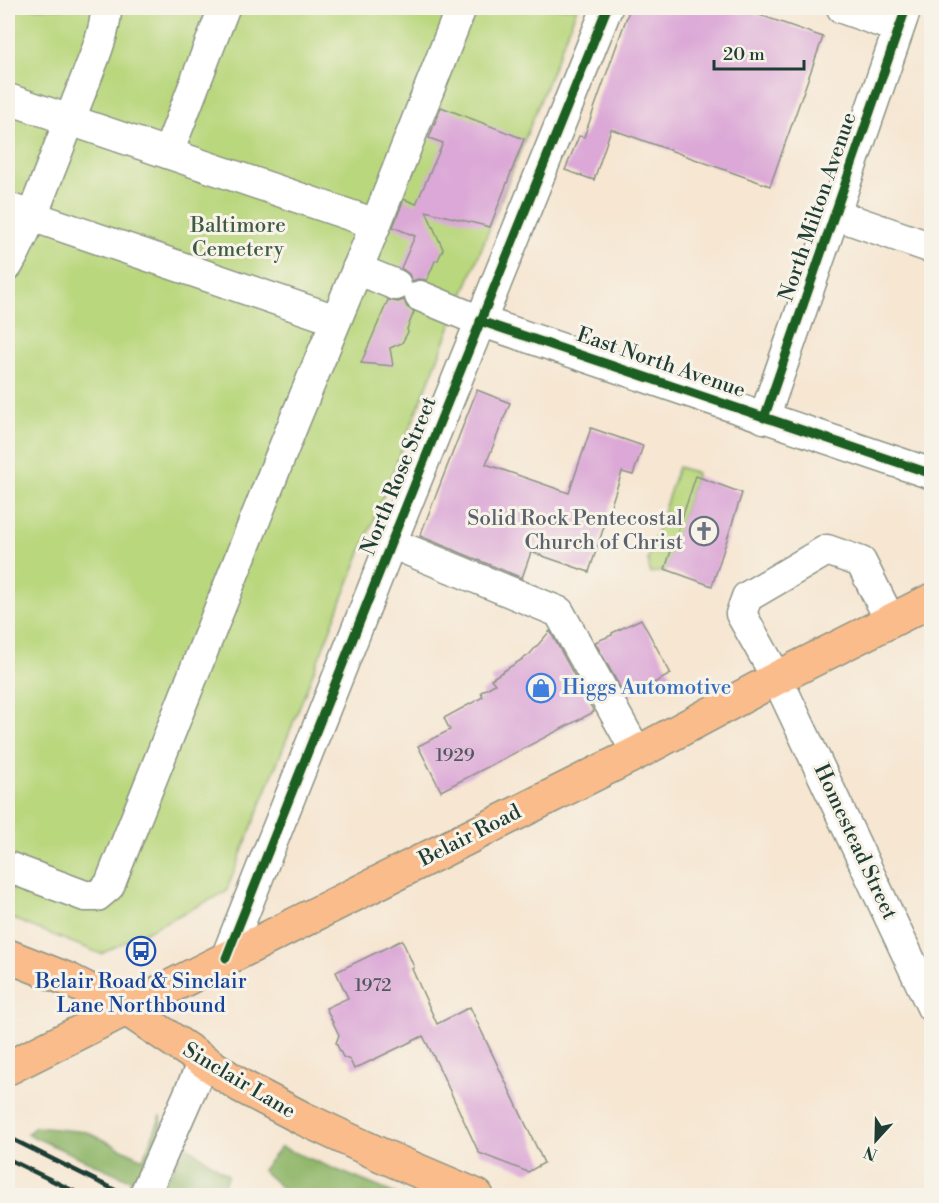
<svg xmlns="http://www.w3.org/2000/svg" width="939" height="1203" viewBox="0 0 939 1203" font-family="'Libre Bodoni',serif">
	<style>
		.green { fill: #b9d77d; stroke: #6c8a58; stroke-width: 1.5 }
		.forest { fill: #92b86c; stroke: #587a50; stroke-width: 1.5 }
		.building { fill: #dba8d7 }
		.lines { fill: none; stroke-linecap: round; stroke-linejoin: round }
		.minor-casing { stroke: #8a9283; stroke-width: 33 }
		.major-casing { stroke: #8a9283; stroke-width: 36 }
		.minor { stroke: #fff; stroke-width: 30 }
		.major { stroke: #fabc8b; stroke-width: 33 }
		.rail { stroke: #1f3d34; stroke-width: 4.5 }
		.cycleway-casing { stroke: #f7f3e8; stroke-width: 13 }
		.cycleway { stroke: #1b5e20; stroke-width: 9 }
		.labels { text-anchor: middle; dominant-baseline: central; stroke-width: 6; stroke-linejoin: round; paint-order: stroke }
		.number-label { font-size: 18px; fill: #4e585d }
		.street-label { font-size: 21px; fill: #1f3d34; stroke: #f7f3e8 }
		.park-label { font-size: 21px; fill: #3e5c43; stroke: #f7f3e8 }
		.worship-label { font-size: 21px; fill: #5b616d; stroke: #f7f3e8; text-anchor: end }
		.shop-label { font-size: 21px; fill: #366cbe; stroke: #f7f3e8; text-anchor: start }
		.transit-label { font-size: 21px; fill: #164399; stroke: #f7f3e8 }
	</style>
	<rect width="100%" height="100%" fill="#f7f3e8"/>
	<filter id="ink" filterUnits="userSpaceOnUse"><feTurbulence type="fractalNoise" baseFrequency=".0167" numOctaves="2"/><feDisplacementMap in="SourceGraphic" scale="12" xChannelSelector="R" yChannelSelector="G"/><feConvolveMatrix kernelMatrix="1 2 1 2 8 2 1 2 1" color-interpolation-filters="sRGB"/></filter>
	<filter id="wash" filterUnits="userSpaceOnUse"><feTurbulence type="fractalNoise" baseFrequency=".008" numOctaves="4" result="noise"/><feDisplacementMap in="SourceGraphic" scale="24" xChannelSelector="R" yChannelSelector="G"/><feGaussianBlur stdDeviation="1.35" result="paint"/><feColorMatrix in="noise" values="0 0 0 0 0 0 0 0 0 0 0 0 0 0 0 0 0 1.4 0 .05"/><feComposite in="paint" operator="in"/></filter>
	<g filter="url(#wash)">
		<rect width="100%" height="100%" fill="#f6e6d2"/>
		<g class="green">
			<path d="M8,8h569l-351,884 -125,62 -93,-37z"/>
			<path d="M678,467l19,6 -32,98 -15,2 -2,-14z"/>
		</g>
		<g class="forest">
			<path d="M161,1116l2,26 -22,43 -114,-51 8,-7 52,5 56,27z"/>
			<path d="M187,1146l41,29 -8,20h-63z"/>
			<path d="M281,1147l117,48h-108l-28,-25z"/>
		</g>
		<g id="blocks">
			<g class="building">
				<path d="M630,8h110l83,29 -53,149 -159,-57 -17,51 -29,-10 14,-34 5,1z"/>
				<path d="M441,107l83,32 -34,88 -64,-16 17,38 -5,11 -3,1 -8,19 -9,-1 -6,2 -3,-7 -8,-6 14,-32 -22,-9 11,-28 12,5 27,-61 -14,-5z"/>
				<path d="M388,300l10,2 6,-2 3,7 7,5 -7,17 1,3 -6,11 -12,5 3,18 -32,-3z"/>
				<path d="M477,390l33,13 -24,61 83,29 22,-65 52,18 -10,29 -11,-3 -33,100 -58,-20 -9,26 -102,-42z"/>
				<path d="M696,476l46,17 -30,93 -47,-17z"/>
				<path d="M641,619l30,55 -45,24 -31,-56 17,-7v-2z"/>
				<path d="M550,631l44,81 -153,79 -23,-45 32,-16 -6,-12 39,-21 -2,-5 14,-8 -4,-5 38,-24z"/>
				<path d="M402,940l12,27 -2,2 25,55 33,-17 74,156 -16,9 -49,-19 -44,-94 -12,-23 -69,33 -4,-9 -7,-3 -7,-14 3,-8 -13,-27 22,-10 -12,-26z"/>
			</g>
		</g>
	</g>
	<g filter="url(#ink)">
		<use href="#blocks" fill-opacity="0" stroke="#8a9283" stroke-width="1.5"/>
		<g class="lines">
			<g class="minor-casing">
				<g id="minor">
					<path d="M842,8l56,20"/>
					<path d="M8,99l368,125"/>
					<path d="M168,153l56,-145"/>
					<path d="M8,208l328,112"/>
					<path d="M834,214l98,34"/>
					<path d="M8,265l7,-13 17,-36 62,-158c6,-17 12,-33 12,-50"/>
					<path d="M357,269l39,16"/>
					<path d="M420,296l60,25 452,153"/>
					<path d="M764,418l142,-410"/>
					<path d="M391,543l168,69 78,141"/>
					<path d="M890,620l-29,-58 -34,-12 -80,47 -6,17 36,64 155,329"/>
					<path d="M8,867l77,29h12l12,-10 185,-464 82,-198 85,-216"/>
					<path d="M226,958l165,-415 216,-535"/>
					<path d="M144,1196l59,-134"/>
				</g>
			</g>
			<g class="major-casing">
				<g id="major">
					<path d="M8,956l61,24 56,28 116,78 61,32 79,37 96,41"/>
					<path d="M8,1068l629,-315 140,-75 155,-78"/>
				</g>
			</g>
			<use href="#minor" class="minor"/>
			<use href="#major" class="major"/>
			<g class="rail">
				<path d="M8,1137l119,59"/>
				<path d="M8,1159l76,37"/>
			</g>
			<g class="cycleway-casing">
				<g id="cycleway">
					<path d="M480,321l452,153"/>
					<path d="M764,418l142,-410"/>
					<path d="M226,958l165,-415 216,-535"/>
				</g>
			</g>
			<use href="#cycleway" class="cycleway"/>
		</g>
	</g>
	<defs>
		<g id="church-ring" transform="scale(1.5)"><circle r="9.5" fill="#f7f3e8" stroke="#6b7280" stroke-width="1.5"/><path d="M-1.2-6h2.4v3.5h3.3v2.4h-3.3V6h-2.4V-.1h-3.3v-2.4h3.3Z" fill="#6b7280"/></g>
		<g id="shop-ring" transform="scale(1.5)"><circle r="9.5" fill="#f7f3e8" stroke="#3f7fe0" stroke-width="1.5"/><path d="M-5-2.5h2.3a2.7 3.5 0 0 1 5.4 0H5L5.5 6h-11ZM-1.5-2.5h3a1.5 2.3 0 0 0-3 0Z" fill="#3f7fe0"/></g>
		<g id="bus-ring" transform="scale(1.5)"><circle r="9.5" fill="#f7f3e8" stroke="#1a4fb4" stroke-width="1.5"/><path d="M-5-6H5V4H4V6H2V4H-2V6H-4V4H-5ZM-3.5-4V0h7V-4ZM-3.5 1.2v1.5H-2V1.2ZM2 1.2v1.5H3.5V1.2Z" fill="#1a4fb4"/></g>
	</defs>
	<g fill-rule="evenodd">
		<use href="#church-ring" x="704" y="531"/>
		<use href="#shop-ring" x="541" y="688"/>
		<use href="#bus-ring" x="141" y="951"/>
	</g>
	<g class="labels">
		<g class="number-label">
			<text x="455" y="755">1929</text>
			<text x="373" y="985">1972</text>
		</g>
		<g class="street-label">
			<text transform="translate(818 207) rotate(-71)">North Milton Avenue</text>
			<text transform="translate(661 363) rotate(19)">East North Avenue</text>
			<text transform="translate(399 476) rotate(-68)">North Rose Street</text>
			<text transform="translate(470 836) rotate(-27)">Belair Road</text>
			<text transform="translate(855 842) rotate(65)">Homestead Street</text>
			<text transform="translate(239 1081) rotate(31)">Sinclair Lane</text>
		</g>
		<g class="park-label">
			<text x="238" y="226">Baltimore<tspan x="238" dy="24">Cemetery</tspan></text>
		</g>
		<g class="worship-label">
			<text x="683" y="519">Solid Rock Pentecostal<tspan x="683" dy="24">Church of Christ</tspan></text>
		</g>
		<g class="shop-label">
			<text x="562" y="688">Higgs Automotive</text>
		</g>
		<g class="transit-label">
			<text x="141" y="982">Belair Road &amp; Sinclair<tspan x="141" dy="24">Lane Northbound</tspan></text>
		</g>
	</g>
	<rect width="939" height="1203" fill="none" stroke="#f7f3e8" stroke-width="30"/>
	<g transform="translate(876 1140) rotate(202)" stroke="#f7f3e8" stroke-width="4.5" paint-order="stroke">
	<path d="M0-4.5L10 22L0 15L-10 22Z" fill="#1f3d34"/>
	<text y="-9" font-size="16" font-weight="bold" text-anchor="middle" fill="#1f3d34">N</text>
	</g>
	<path d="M714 60v9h90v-9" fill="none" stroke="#1f3d34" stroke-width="3"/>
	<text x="723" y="60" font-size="18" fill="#1f3d34" stroke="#f7f3e8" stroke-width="4.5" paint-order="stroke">20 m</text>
</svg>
